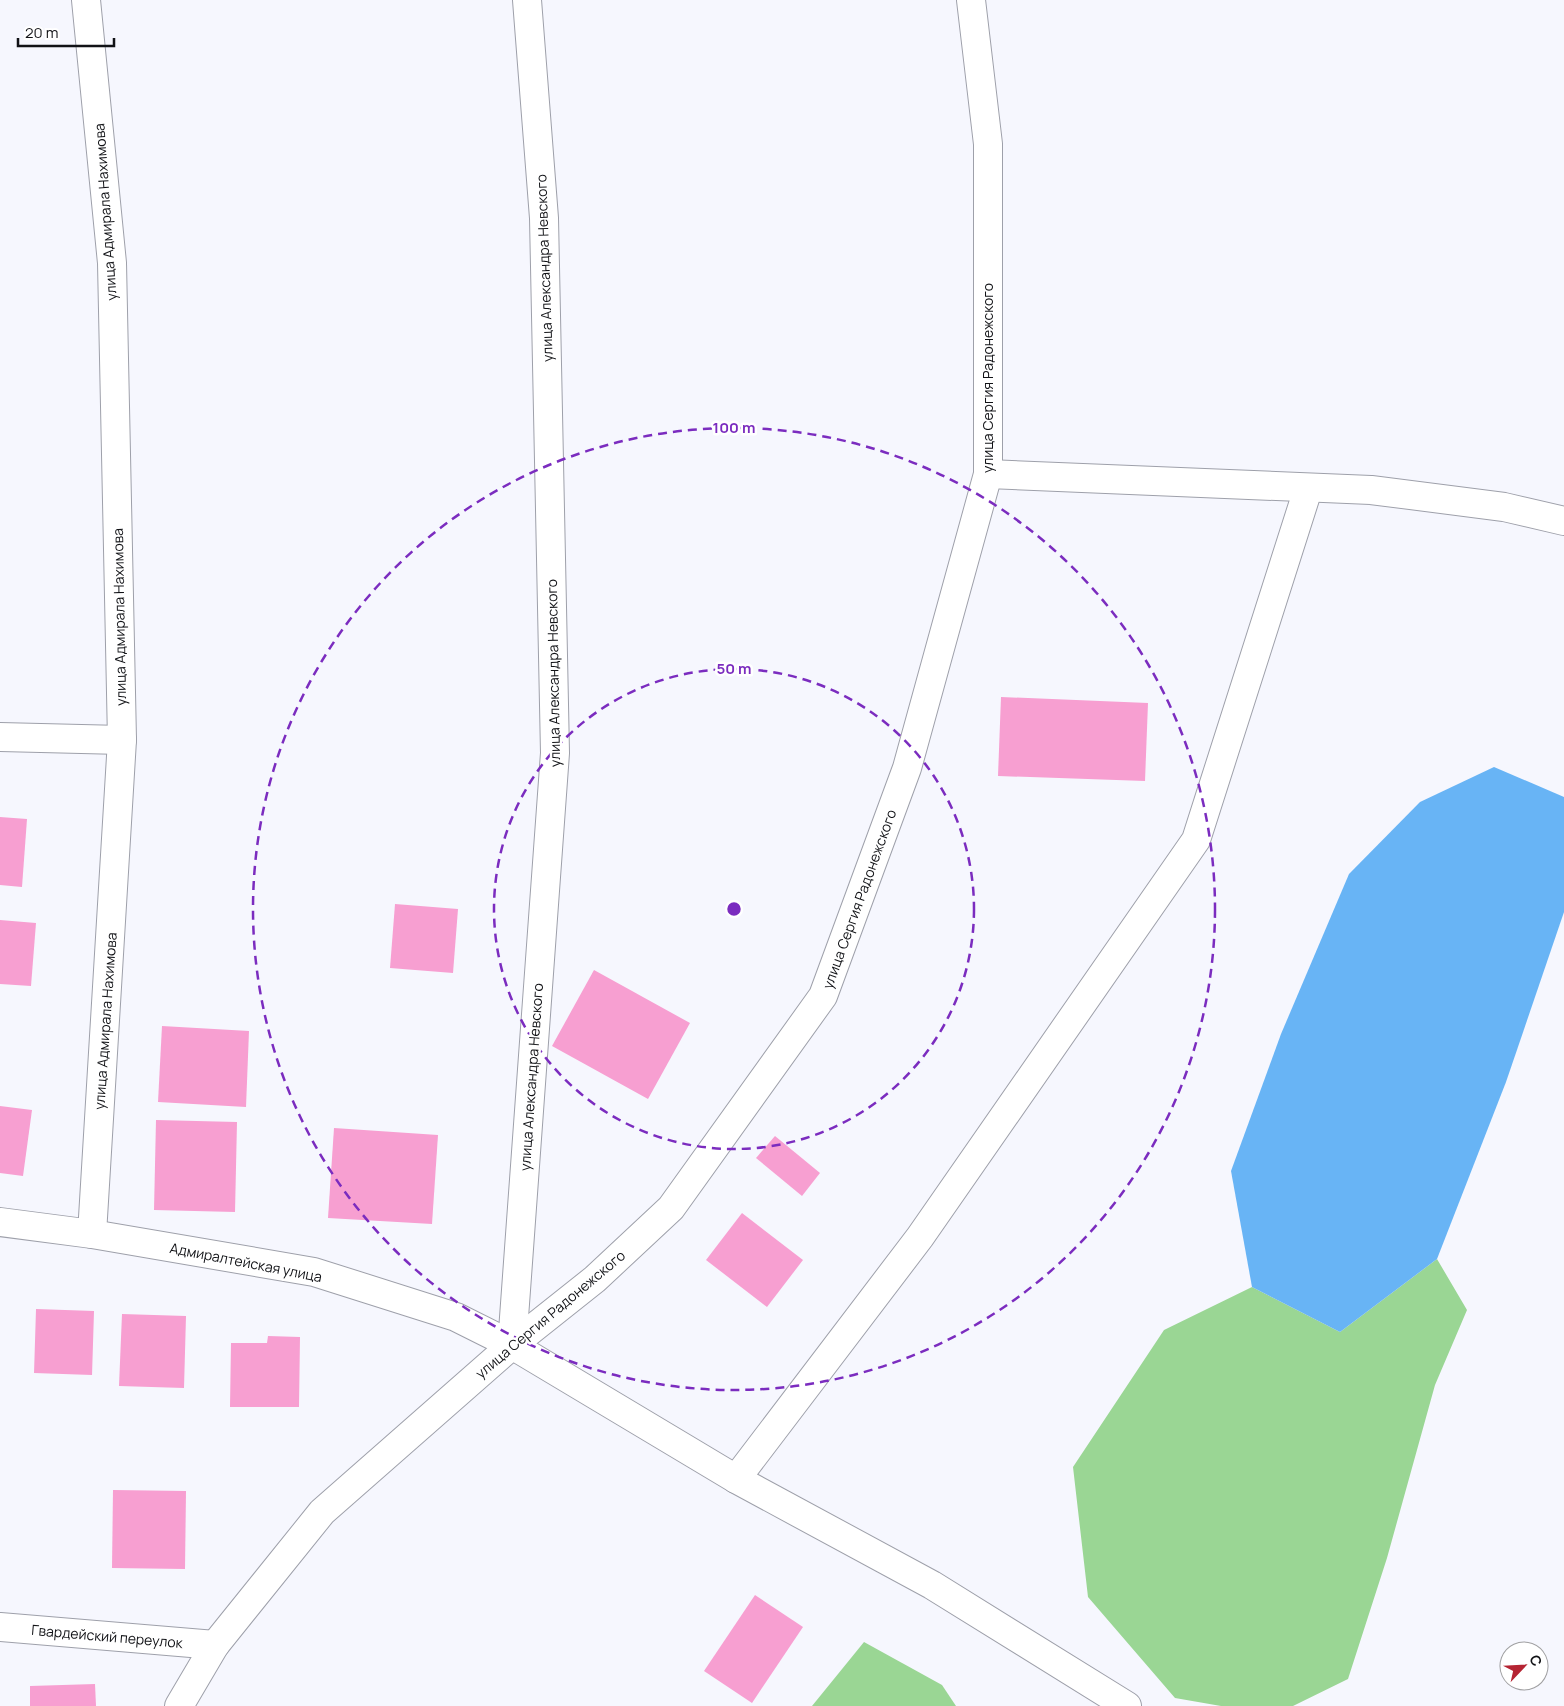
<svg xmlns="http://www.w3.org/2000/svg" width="1564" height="1706" viewBox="0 0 1564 1706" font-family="Manrope,sans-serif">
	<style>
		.green { fill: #9ad694 }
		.water { fill: #68b4f5 }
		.building { fill: #f79fd1 }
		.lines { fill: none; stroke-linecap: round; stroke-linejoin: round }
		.street-casing { stroke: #9ea0aa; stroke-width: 30 }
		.street { stroke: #fff; stroke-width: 28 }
		.ring { fill: none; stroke: #7b2cbf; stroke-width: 2.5; stroke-dasharray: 9 6 }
		.labels { text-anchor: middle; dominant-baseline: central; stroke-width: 5; stroke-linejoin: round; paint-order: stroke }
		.street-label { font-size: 14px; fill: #111216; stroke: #fff }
		.centre { fill: #7b2cbf; stroke: #fff; stroke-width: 2.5 }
		.ring-label { font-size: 15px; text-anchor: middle; font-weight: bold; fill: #7b2cbf; stroke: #fff; stroke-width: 5; stroke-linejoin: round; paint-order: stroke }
	</style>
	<rect width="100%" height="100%" fill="#f6f7fe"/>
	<g class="green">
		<path d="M1437,1259l30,51 -32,75 -48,173 -39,121 -55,27h-72l-46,-8 -87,-101 -15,-130 91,-137 88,-43 88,45z"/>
		<path d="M864,1642l78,43 14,21h-144z"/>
	</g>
	<path class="water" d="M1494,767l70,30v115l-58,170 -69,177 -97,73 -88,-45 -21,-116 50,-137 68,-160 71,-72z"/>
	<g class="building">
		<path d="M1001,697l147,6 -3,78 -147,-5z"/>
		<path d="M0,817l27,2 -5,68 -22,-2z"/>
		<path d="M395,904l63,5 -5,64 -63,-5z"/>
		<path d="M0,920l36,3 -5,63 -31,-2z"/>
		<path d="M594,970l96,53 -42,76 -96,-53z"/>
		<path d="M162,1026l87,5 -3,76 -88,-5z"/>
		<path d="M0,1106l32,4 -9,66 -23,-3z"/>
		<path d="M156,1120l81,2 -2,90 -81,-2z"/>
		<path d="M334,1128l104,7 -6,89 -104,-6z"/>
		<path d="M775,1136l45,37 -18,23 -46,-38z"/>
		<path d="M742,1213l61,47 -36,47 -61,-47z"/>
		<path d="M36,1309l58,2 -2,64 -58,-2z"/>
		<path d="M122,1314l64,2 -2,72 -65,-2z"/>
		<path d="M268,1336l32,1 -1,70h-69l1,-64h36z"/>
		<path d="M113,1490l73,1 -1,78 -73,-1z"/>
		<path d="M755,1595l48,32 -51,76 -48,-32z"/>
		<path d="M95,1684l1,22h-66v-20z"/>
	</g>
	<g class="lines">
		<g class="street-casing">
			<g id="street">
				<path d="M86,0l26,263 10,477 -30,494"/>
				<path d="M988,474l383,16 133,17 60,14"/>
				<path d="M0,737l122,3"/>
				<path d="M0,1222l92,12 222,38 142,45 56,28 224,134 196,106 195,121"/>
				<path d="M512,1345l43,-592 -11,-535 -17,-218"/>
				<path d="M736,1479l184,-242 276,-397 112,-351"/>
				<path d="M0,1627l215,18"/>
				<path d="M179,1706l36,-61 107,-133 190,-167 83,-66 76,-71 152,-212 84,-228 81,-294v-330l-17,-144"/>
			</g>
		</g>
		<use href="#street" class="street"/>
	</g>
	<g class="ring">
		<circle cx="734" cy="909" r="240"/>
		<circle cx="734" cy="909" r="481"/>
	</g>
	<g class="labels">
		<g class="street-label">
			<text transform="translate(105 212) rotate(-94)">улица Адмирала Нахимова</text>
			<text transform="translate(544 268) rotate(-92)">улица Александра Невского</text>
			<text transform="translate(987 378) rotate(-90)">улица Сергия Радонежского</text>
			<text transform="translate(119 617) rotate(-91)">улица Адмирала Нахимова</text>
			<text transform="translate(553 673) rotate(-91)">улица Александра Невского</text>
			<text transform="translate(859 899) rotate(-70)">улица Сергия Радонежского</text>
			<text transform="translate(105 1021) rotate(-86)">улица Адмирала Нахимова</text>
			<text transform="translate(531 1077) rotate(-86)">улица Александра Невского</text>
			<text transform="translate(246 1262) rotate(11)">Адмиралтейская улица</text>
			<text transform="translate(550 1314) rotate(-40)">улица Сергия Радонежского</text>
			<text transform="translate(107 1636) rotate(5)">Гвардейский переулок</text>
		</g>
	</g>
	<circle cx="734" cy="909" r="8" class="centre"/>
	<g class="ring-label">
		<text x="734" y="433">100 m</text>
		<text x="734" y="674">50 m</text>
	</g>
	<g transform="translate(1524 1666) rotate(65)"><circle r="24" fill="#ffffff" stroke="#a0a0a2"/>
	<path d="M0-4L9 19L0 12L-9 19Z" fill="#b52433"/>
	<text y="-8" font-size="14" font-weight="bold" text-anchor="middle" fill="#111216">С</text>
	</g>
	<path d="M18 38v8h96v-8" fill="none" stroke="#111216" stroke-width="2.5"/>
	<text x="25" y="38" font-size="15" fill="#111216" stroke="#ffffff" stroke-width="4" paint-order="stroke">20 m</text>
</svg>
